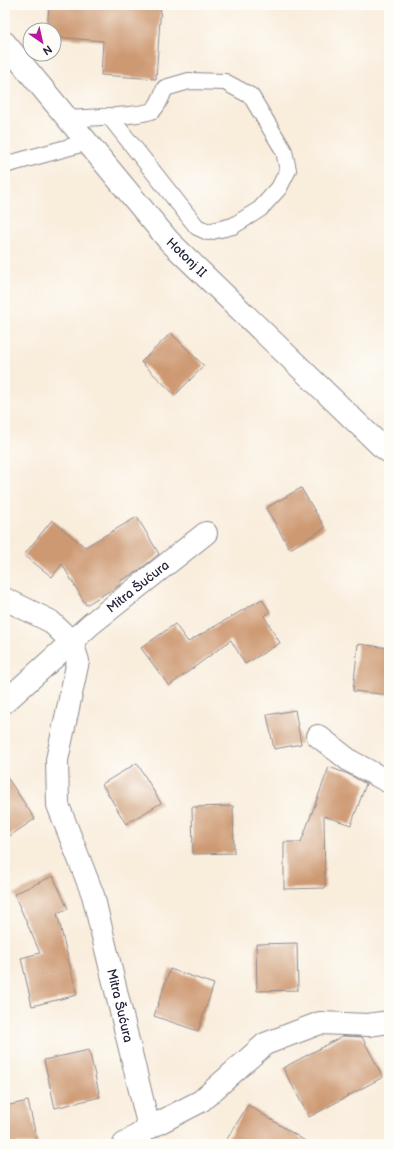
<svg xmlns="http://www.w3.org/2000/svg" width="394" height="1149" viewBox="0 0 394 1149" font-family="'Balsamiq Sans',sans-serif">
	<style>
		.building { fill: #cd9972 }
		.lines { fill: none; stroke-linecap: round; stroke-linejoin: round }
		.lane-casing { stroke: #8e888c; stroke-width: 18 }
		.street-casing { stroke: #8e888c; stroke-width: 24 }
		.lane { stroke: #fff; stroke-width: 16 }
		.street { stroke: #fff; stroke-width: 22 }
		.labels { text-anchor: middle; dominant-baseline: central; stroke-width: 3; stroke-linejoin: round; paint-order: stroke }
		.street-label { font-size: 13px; fill: #22223b; stroke: #fdfcf7 }
	</style>
	<rect width="100%" height="100%" fill="#fdfcf7"/>
	<filter id="ink" filterUnits="userSpaceOnUse"><feTurbulence type="fractalNoise" baseFrequency=".025" numOctaves="2"/><feDisplacementMap in="SourceGraphic" scale="8" xChannelSelector="R" yChannelSelector="G"/><feConvolveMatrix kernelMatrix="1 2 1 2 8 2 1 2 1" color-interpolation-filters="sRGB"/></filter>
	<filter id="wash" filterUnits="userSpaceOnUse"><feTurbulence type="fractalNoise" baseFrequency=".012" numOctaves="4" result="noise"/><feDisplacementMap in="SourceGraphic" scale="16" xChannelSelector="R" yChannelSelector="G"/><feGaussianBlur stdDeviation="0.9" result="paint"/><feColorMatrix in="noise" values="0 0 0 0 0 0 0 0 0 0 0 0 0 0 0 0 0 1.4 0 .05"/><feComposite in="paint" operator="in"/></filter>
	<g filter="url(#wash)">
		<rect width="100%" height="100%" fill="#f9eddc"/>
		<g id="blocks">
			<g class="building">
				<path d="M49,5h112l-5,74 -55,-4 2,-34 -49,-4v-7h-7z"/>
				<path d="M171,333l33,33 -29,29 -34,-33z"/>
				<path d="M301,488l24,40 -35,21 -24,-41z"/>
				<path d="M137,517l22,37 -21,17 -18,10 1,3 -35,21 -24,-41 -10,13 -28,-22 28,-35 33,27z"/>
				<path d="M262,599l8,13 -6,4 16,27 -35,21 -14,-24 -62,46 -28,-38 34,-24 13,18z"/>
				<path d="M358,644l31,4v47l-36,-4z"/>
				<path d="M295,710l6,34 -27,5 -7,-34z"/>
				<path d="M137,763l24,40 -35,21 -24,-40z"/>
				<path d="M329,767l19,7 18,10 -15,41 -27,-9 1,72 -41,1v-47h17z"/>
				<path d="M5,774l30,45 -30,20z"/>
				<path d="M233,806l1,47 -41,1 -1,-47z"/>
				<path d="M53,876l15,33 -11,4 20,82 -45,11 -11,-48 19,-5 -26,-59z"/>
				<path d="M297,943l1,47 -41,1 -1,-47z"/>
				<path d="M170,969l44,15 -16,47 -44,-15z"/>
				<path d="M343,1036l19,1 21,40 -74,40 -26,-49z"/>
				<path d="M89,1050l11,47 -45,11 -11,-48z"/>
				<path d="M28,1101l10,43h-33v-38z"/>
				<path d="M248,1105l62,39h-86z"/>
			</g>
		</g>
	</g>
	<g filter="url(#ink)">
		<use href="#blocks" fill-opacity="0" stroke="#8e888c" stroke-width="1"/>
		<g class="lines">
			<g class="lane-casing">
				<g id="lane">
					<path d="M68,119c14,-1 77,-3 85,-9 6,-5 9,-15 12,-22l24,-7 36,1 26,14 33,55 4,19 -9,18 -19,21 -27,17 -25,6 -11,-5 -88,-111"/>
					<path d="M5,165l83,-23"/>
				</g>
			</g>
			<g class="street-casing">
				<g id="street">
					<path id="s1" d="M5,43l164,198 212,205 8,6"/>
					<path id="s2" d="M5,599l45,22 22,21 6,19 -21,99 1,45 35,90 56,233"/>
					<path id="s3" d="M5,702l86,-78 115,-91"/>
					<path d="M318,736l32,25 39,21"/>
					<path d="M124,1144l25,-16 52,-27 64,-57 55,-21 48,2 21,-3"/>
				</g>
			</g>
			<use href="#lane" class="lane"/>
			<use href="#street" class="street"/>
		</g>
	</g>
	<g class="labels">
		<g class="street-label">
			<text stroke="none"><textPath href="#s1" startOffset="281">Hotonj II</textPath></text>
			<text stroke="none"><textPath href="#s3" startOffset="176">Mitra Šućura</textPath></text>
			<text stroke="none"><textPath href="#s2" startOffset="457">Mitra Šućura</textPath></text>
		</g>
	</g>
	<rect width="394" height="1149" fill="none" stroke="#fdfcf7" stroke-width="20"/>
	<g transform="translate(42 42) rotate(146)"><circle r="19" fill="#fdfcf7" stroke="#a5a5ac"/>
	<path d="M0-3L7 15L0 10L-7 15Z" fill="#b5179e"/>
	<text y="-6" font-size="11" font-weight="bold" text-anchor="middle" fill="#22223b">N</text>
	</g>
</svg>
